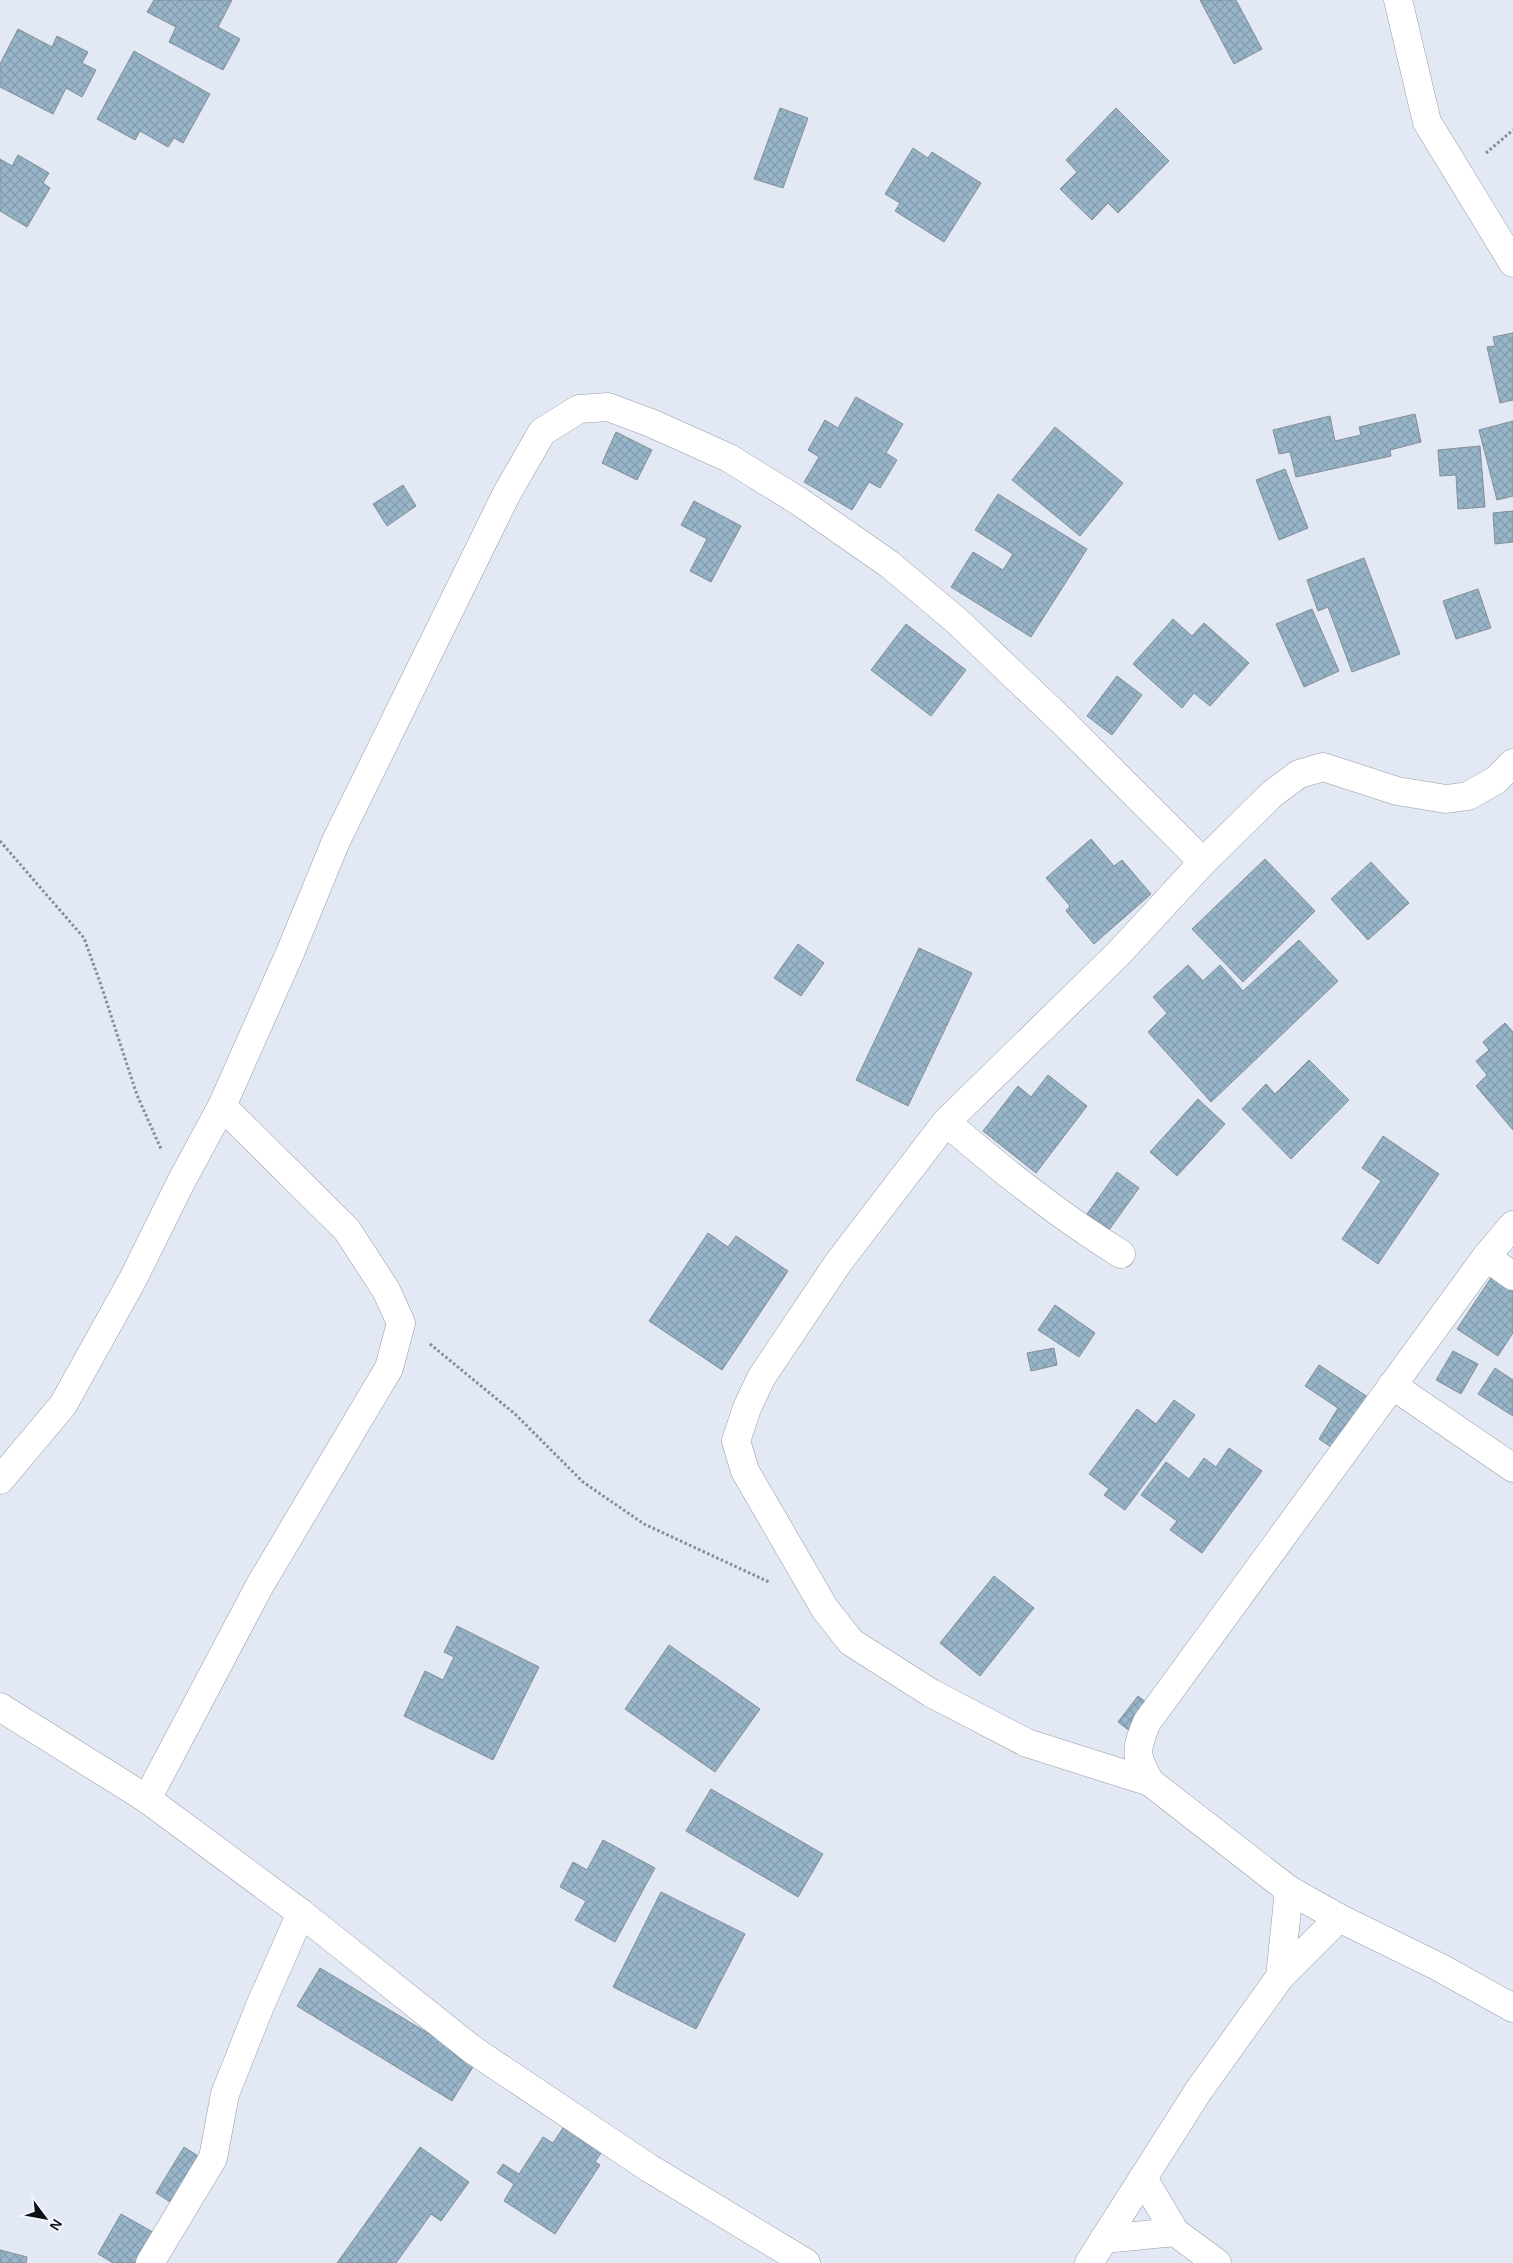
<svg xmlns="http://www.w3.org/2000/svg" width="1513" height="2263" viewBox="0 0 1513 2263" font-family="Helvetica,sans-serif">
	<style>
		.building { fill: url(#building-cross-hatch); stroke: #848f97 }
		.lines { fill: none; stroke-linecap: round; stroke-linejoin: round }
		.minor-casing { stroke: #969ca7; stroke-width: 29 }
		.path { stroke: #878b94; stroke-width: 3; stroke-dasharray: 2.5 2.5; stroke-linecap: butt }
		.minor { stroke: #fff; stroke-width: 28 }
	</style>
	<defs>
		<pattern id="building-cross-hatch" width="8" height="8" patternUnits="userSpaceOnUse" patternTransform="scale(1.25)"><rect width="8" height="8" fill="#98b5ca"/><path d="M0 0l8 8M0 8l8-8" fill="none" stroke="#829bad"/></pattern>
	</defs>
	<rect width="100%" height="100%" fill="#e2e8f4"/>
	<g class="building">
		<path d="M154,0h78l-14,27 22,12 -17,31 -54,-28 7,-15 -29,-15z"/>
		<path d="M1200,0h36l26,49 -28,15z"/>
		<path d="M18,29l34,18 5,-11 31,16 -6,11 14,7 -14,27 -16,-9 -13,26 -53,-27v-23z"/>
		<path d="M134,51l76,43 -27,49 -9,-5 -6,9 -28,-16 -5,9 -38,-21z"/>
		<path d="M780,108l28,10 -25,70 -29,-9z"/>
		<path d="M1116,108l53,53 -51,52 -10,-10 -16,17 -32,-31 17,-17 -11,-12z"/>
		<path d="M913,148l15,10 4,-6 49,31 -37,59 -49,-31 5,-8 -15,-9z"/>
		<path d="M18,155l31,18 -6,10 7,5 -23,39 -27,-16v-52l12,7z"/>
		<path d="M1513,333v67l-13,3 -13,-56 8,-1 -2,-9z"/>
		<path d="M856,397l47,27 -17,29 11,7 -17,28 -11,-6 -17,28 -48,-28 15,-25 -11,-7 17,-30 13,8z"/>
		<path d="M1415,414l6,28 -31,8 1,6 -95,21 -6,-25 -11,2 -6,-24 57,-14 5,25 26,-6 -2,-8z"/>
		<path d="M1513,421v75l-16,4 -18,-70z"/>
		<path d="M1055,427l68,56 -43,53 -68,-56z"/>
		<path d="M616,432l36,18 -15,30 -35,-17z"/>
		<path d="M1480,446l5,61 -27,2 -2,-34 -16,1 -2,-26z"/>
		<path d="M1285,469l23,59 -29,12 -23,-60z"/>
		<path d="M403,485l13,21 -29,20 -14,-22z"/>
		<path d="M998,494l89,55 -56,88 -80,-50 22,-35 30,18 10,-16 -38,-24z"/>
		<path d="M694,501l47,25 -30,56 -21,-11 17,-32 -26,-14z"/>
		<path d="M1513,511v31l-18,2 -2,-31z"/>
		<path d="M1364,558l36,96 -48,18 -24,-65 -10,4 -11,-31z"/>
		<path d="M1478,589l13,39 -35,11 -13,-38z"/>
		<path d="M1312,609l27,62 -35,16 -28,-63z"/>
		<path d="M1173,619l19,17 12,-13 45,40 -39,43 -16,-13 -12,15 -49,-44z"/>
		<path d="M906,624l60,46 -35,46 -60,-46z"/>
		<path d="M1117,676l25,19 -30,40 -25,-19z"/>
		<path d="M1091,839l23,27 8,-6 29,34 -57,50 -28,-33 4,-5 -24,-28z"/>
		<path d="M1265,859l50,52 -72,71 -51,-53z"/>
		<path d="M1371,862l38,41 -41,37 -37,-41z"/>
		<path d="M1299,940l39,41 -127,121 -63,-70 19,-19 -14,-16 35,-32 15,16 17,-16 23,26z"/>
		<path d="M798,944l26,19 -23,33 -27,-18z"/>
		<path d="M919,948l53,25 -64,133 -52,-26z"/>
		<path d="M1505,1023l8,9v98l-37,-44 11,-11 -11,-14 13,-11 -6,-8z"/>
		<path d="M1309,1060l40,40 -58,59 -49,-50 24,-25 9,10z"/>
		<path d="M1048,1075l39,31 -51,67 -53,-42 35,-45 13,11z"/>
		<path d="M1198,1099l27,25 -48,52 -27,-24z"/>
		<path d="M1383,1136l56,38 -61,90 -36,-25 39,-58 -19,-13z"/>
		<path d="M1117,1172l22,16 -30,42 -22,-16z"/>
		<path d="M708,1233l20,14 8,-11 52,35 -66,99 -73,-49z"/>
		<path d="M1493,1275l20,13v45l-15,23 -41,-27z"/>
		<path d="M1055,1305l40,28 -16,24 -41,-27z"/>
		<path d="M1054,1348l3,17 -26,6 -4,-18z"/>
		<path d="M1453,1351l25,13 -17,30 -25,-14z"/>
		<path d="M1319,1365l55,36 -34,52 -21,-14 19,-31 -33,-22z"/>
		<path d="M1495,1368l18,12v36l-35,-22z"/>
		<path d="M1174,1400l21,15 -70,95 -21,-15 5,-6 -20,-15 48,-65 19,15z"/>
		<path d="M1229,1448l33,23 -60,82 -32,-23 7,-9 -36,-26 25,-33 23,17 15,-21 12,9z"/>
		<path d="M994,1576l40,32 -54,68 -40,-33z"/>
		<path d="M457,1626l82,41 -46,93 -89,-44 21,-45 18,9 11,-23 -10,-5z"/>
		<path d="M669,1645l91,64 -45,63 -90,-63z"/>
		<path d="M1138,1696l13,10 -20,26 -13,-10z"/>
		<path d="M711,1789l112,65 -25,43 -112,-66z"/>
		<path d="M603,1840l52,28 -40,74 -40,-22 11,-19 -26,-14 13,-25 14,8z"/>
		<path d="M661,1892l84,42 -49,95 -83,-42z"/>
		<path d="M320,1968l156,94 -24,39 -155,-95z"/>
		<path d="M563,2128l38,25 -6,9 5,3 -45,69 -51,-33 10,-17 -17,-11 6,-9 16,10 24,-37 10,6z"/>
		<path d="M184,2147l22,14 -28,46 -22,-14z"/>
		<path d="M420,2147l49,35 -28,39 -10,-7 -35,49h-59z"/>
		<path d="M121,2214l37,21 -16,28h-29l-15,-9z"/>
		<path d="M0,2250l27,7 -1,6h-26z"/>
	</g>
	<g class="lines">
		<g class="minor-casing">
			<g id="minor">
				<path d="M1398,0l29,122 86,141"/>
				<path d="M946,1122c56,48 112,93 175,132"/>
				<path d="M1513,1225l-27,32 -339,465c-12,29 -12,33 3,60l139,108 50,28 100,49 74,41"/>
				<path d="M1486,1257l27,19"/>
				<path d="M1392,1385l121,83"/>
				<path d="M0,1480l63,-75 70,-126 48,-97 41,-76 68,-153 46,-112 170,-346 36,-63 37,-23 29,-2 43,16 78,35 71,44 89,62 68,57 105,100 141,141"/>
				<path d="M0,1707l147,92 154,114 172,137 176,118 157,95"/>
				<path d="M1150,1782l-123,-39 -96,-50 -80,-51 -26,-33 -80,-138 -9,-30 11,-33 14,-30 77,-115 108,-141 172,-168 85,-92 69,-68 27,-20 24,-7 74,24 49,8 22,-3 28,-16 17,-17"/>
				<path d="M147,1799l113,-214 129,-217 12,-45 -15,-33 -39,-60 -125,-124"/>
				<path d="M1280,1977l9,-87"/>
				<path d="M1143,2178l32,54 42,31"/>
				<path d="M1104,2239l71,-7"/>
				<path d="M150,2263l63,-105 12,-64 35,-88 41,-93"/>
				<path d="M1089,2263l110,-173 81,-113 59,-59"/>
			</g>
		</g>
		<g class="path">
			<path d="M1486,153l27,-23"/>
			<path d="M0,841l84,97 17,47 36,110 24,54"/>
			<path d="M430,1344l85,70 68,68 61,42 125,58"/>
		</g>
		<use href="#minor" class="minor"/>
	</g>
	<g transform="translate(45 2218) rotate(122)" stroke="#f0f5ff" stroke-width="4" paint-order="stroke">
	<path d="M0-4L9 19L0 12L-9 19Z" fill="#0e1014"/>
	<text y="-8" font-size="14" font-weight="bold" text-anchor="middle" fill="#0e1014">N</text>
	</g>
</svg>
